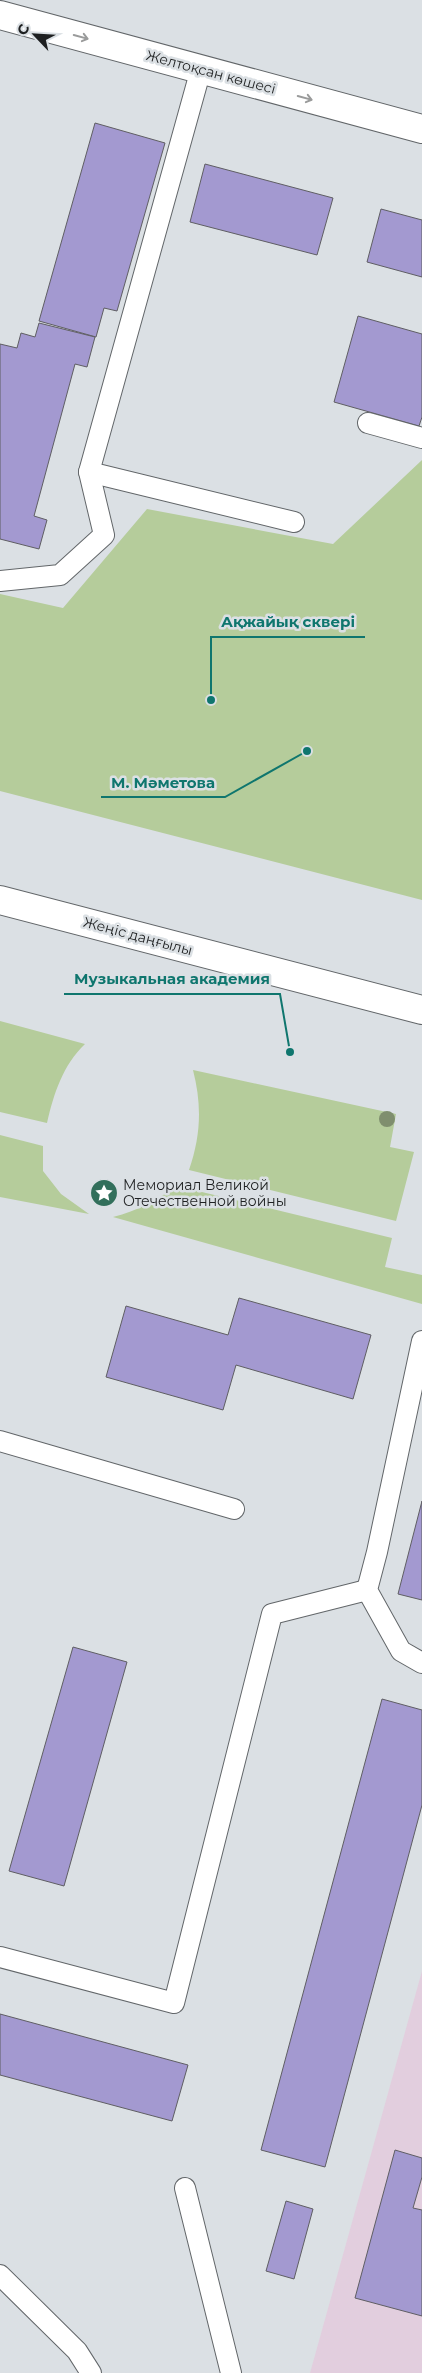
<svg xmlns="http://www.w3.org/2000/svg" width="422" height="2373" viewBox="0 0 422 2373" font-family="Montserrat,sans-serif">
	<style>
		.education { fill: #e2cede }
		.green { fill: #b5cc9b }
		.building { fill: #a399d0; stroke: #5f5e63 }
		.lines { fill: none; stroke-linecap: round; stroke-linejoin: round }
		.lane-casing { stroke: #626669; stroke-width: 22 }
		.secondary-casing { stroke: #626669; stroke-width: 30 }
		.lane { stroke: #fff; stroke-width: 20 }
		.secondary { stroke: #fff; stroke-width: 28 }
		.tree { fill: #7f8e6e }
		.oneway { stroke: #9a9b9b }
		.labels { text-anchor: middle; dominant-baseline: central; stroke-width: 5; stroke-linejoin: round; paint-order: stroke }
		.street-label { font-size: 14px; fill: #1e2021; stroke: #dbe0e4 }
		.poi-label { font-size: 14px; fill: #1e2021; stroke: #dbe0e4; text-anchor: start }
		.leader { fill: none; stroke: #0f766e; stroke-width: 2 }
		.callout-dot { fill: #0f766e; stroke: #dbe0e4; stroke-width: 2 }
		.callout-label { font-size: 15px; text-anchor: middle; font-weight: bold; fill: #0f766e; stroke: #dbe0e4; stroke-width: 5; stroke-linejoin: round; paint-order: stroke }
	</style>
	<rect width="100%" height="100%" fill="#dbe0e4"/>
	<path class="education" d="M422,1971v402h-112z"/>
	<g class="green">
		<path d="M422,460v440l-422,-109v-197l63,14 84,-99 186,35z"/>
		<path d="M0,1021l85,23c-22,21 -31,49 -38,79l-47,-11z"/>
		<path d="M193,1070l203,44 -6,33 24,5 -18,69 -207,-51c12,-35 13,-65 4,-100z"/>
		<path d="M0,1135l43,11v25l18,23 28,20 -89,-17z"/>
		<path d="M177,1186l215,52 -7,29 37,8v29l-309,-87c25,-6 43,-17 64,-31z"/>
	</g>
	<g class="building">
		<path d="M95,123l70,20 -48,168 -13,-3 -8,29 -57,-16z"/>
		<path d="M205,164l128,34 -16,57 -127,-33z"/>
		<path d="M381,209l41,11v57l-55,-15z"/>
		<path d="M358,316l64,18v83l-3,9 -85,-24z"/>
		<path d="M39,323l56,14 -8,30 -12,-3 -41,152 13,4 -8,29 -39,-10v-195l17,4 4,-15 14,4z"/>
		<path d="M239,1298l132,37 -18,64 -117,-34 -13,45 -117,-33 20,-71 102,29z"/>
		<path d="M422,1501v99l-24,-6z"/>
		<path d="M73,1647l54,15 -63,224 -55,-15z"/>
		<path d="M382,1699l40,11v95l-97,362 -64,-17z"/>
		<path d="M0,2014l188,51 -16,56 -172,-46z"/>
		<path d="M395,2150l27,8v19l-9,31 9,2v106l-67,-18z"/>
		<path d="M286,2201l27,8 -19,70 -28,-8z"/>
	</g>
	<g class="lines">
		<g class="lane-casing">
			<g id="lane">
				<path d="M201,69l-112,403 205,50"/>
				<path d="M368,423l54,15"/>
				<path d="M0,581l60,-6 44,-40 -15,-63"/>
				<path d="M422,1341l-45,211 -10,38 34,61 21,12"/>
				<path d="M0,1441l234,68"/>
				<path d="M0,1957l174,46 98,-389 95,-24"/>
				<path d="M185,2188l46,185"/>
				<path d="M0,2275l77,76 14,22"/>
			</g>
		</g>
		<g class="secondary-casing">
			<g id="secondary">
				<path d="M0,15l422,114"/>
				<path d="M0,900l422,110"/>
			</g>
		</g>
		<use href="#lane" class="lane"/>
		<use href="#secondary" class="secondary"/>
	</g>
	<circle class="tree" cx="387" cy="1119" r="8"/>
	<defs><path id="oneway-shaft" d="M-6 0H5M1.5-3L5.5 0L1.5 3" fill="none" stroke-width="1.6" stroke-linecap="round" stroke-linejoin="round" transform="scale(1.25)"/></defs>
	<g class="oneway">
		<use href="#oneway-shaft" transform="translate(81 37) rotate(15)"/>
		<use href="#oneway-shaft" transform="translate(305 98) rotate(15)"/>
	</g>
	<defs>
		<g id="sight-disc" transform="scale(1.4375)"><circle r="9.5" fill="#326f5b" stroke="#dbe0e4"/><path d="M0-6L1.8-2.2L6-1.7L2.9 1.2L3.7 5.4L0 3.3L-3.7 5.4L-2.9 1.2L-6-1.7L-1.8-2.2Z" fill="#fff"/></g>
	</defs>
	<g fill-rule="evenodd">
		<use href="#sight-disc" x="104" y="1193"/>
	</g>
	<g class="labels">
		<g class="street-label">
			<text transform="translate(211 72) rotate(15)">Желтоқсан көшесі</text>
			<text transform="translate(138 936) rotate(15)">Жеңіс даңғылы</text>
		</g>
		<g class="poi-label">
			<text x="123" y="1185">Мемориал Великой<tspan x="123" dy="16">Отечественной войны</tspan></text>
		</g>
	</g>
	<path class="leader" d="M211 700L211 637H365M307 751L225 797H101M290 1052L280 994H64"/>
	<g class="callout-dot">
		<circle cx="211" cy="700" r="5"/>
		<circle cx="307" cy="751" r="5"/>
		<circle cx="290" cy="1052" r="5"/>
	</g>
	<g class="callout-label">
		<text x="288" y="627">Ақжайық сквері</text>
		<text x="163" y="788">М. Мәметова</text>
		<text x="172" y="984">Музыкальная академия</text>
	</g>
	<g transform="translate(35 35) rotate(295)" stroke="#dbe0e4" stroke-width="4" paint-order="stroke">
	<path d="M0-4L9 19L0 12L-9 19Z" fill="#1e2021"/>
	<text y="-8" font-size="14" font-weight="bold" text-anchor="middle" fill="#1e2021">С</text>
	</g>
</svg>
